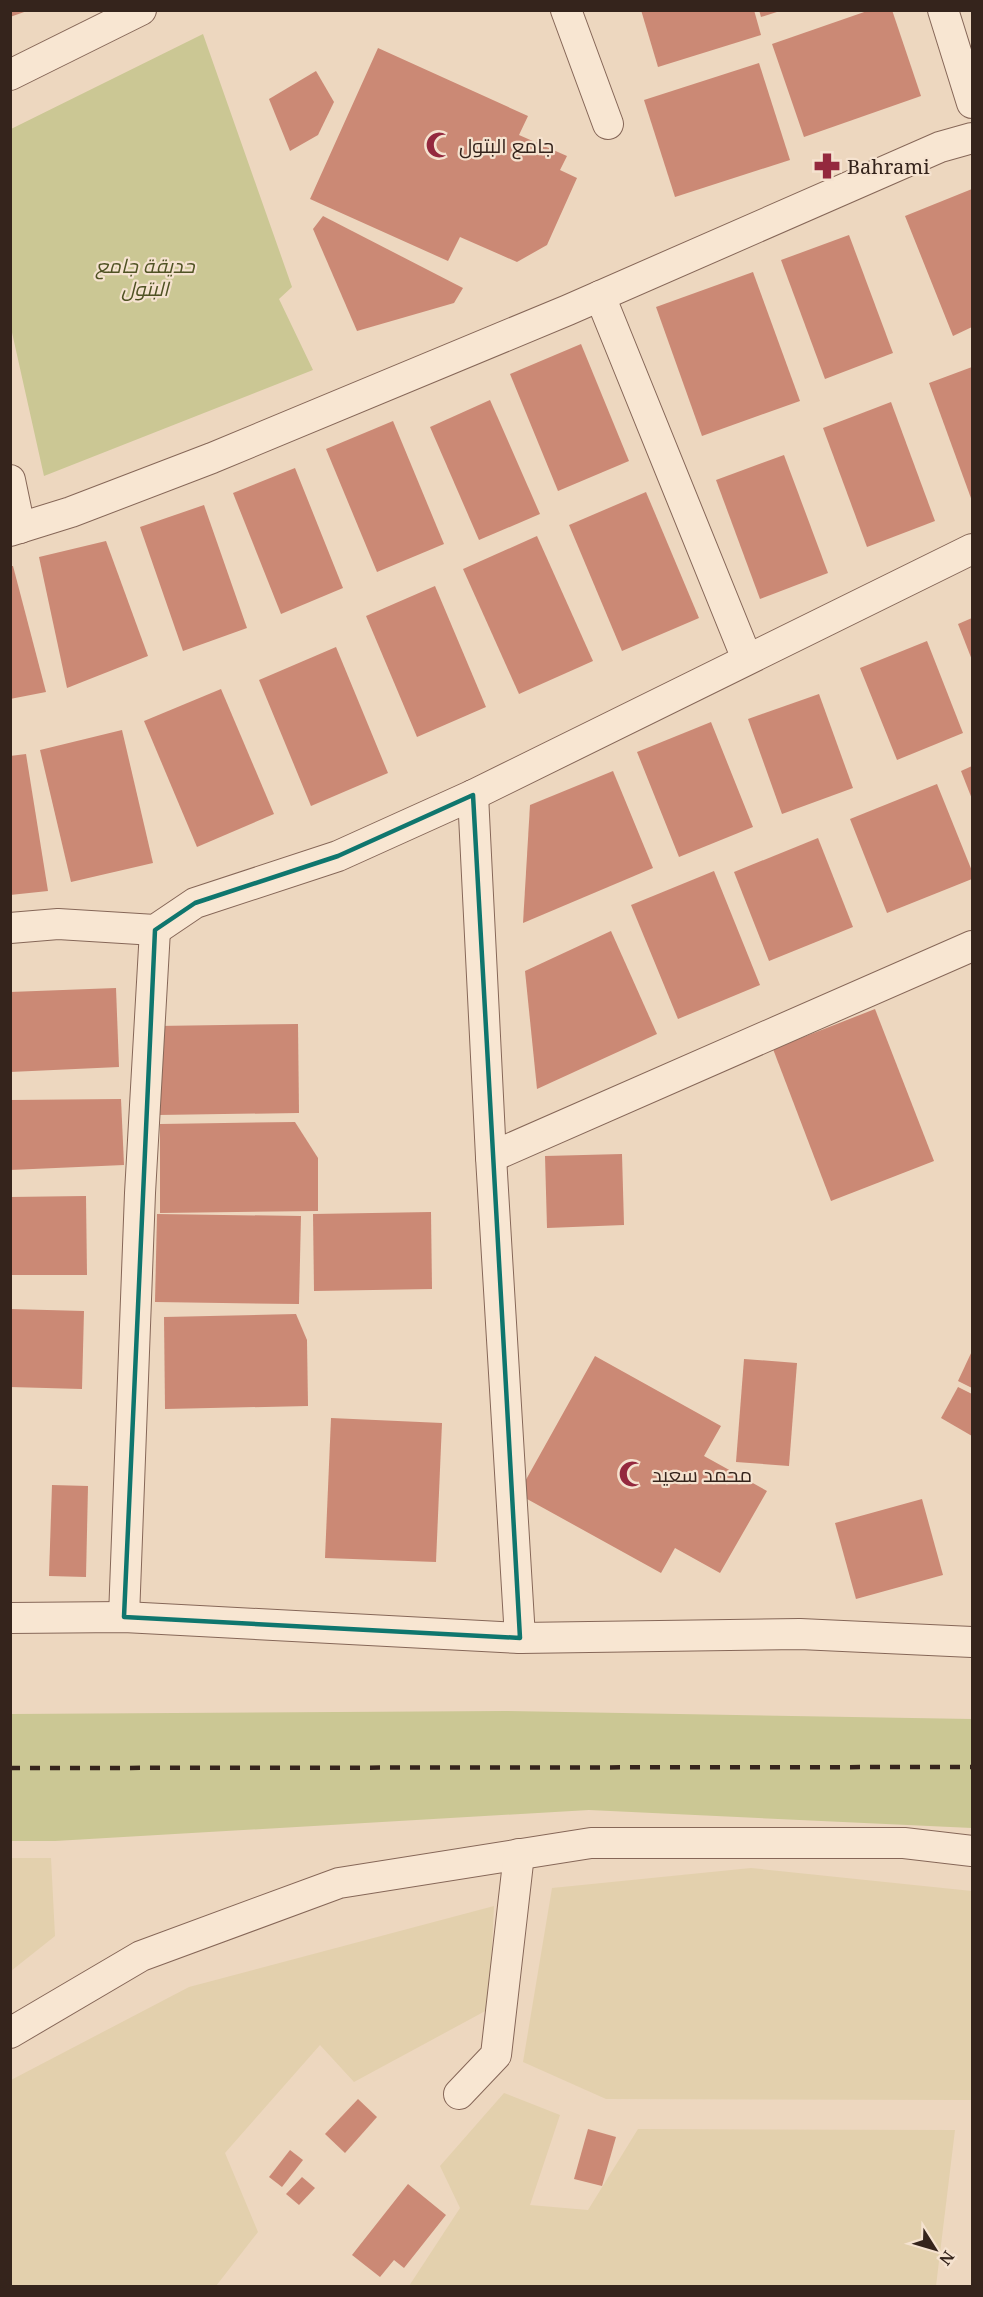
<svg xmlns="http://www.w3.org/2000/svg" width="983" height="2297" viewBox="0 0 983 2297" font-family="'Noto Serif',Cairo,serif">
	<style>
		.farmland { fill: #e3d0ad }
		.green { fill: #cbc794 }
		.building { fill: #cb8975 }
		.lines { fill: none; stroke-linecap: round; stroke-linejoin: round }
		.street-casing { stroke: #866758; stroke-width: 32 }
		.street { stroke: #f8e6d2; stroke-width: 30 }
		.rail { stroke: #35241c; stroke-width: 4.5; stroke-dasharray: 10 10; stroke-linecap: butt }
		.marked { fill: none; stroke: #0f766e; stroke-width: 4.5; stroke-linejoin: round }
		.labels { text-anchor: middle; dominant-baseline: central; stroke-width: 4.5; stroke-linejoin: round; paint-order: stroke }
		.poi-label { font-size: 20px; fill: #35241c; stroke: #f5e2cf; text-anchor: start }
		.park-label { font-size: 20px; font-style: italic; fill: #4f5223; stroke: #f5e2cf }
	</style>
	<rect width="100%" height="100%" fill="#edd7bf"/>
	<g class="farmland">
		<path d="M11,1858h40l4,78 -44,35z"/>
		<path d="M751,1868l221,23v209l-366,-1 -83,-37 29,-174z"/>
		<path d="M494,1906l-5,103 -135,73 -34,-37 -95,108 33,79 -42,54h-205v-206l178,-93z"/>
		<path d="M504,2093l56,22 -30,90 58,5 50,-81 317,1 -19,156h-527l51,-78 -20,-42z"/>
	</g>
	<g class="green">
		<path d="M203,34l89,253 -13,12 34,71 -269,106 -33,-148v-199z"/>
		<path d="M504,1711l468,8v109l-383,-18 -534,31h-44v-127z"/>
	</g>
	<g class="building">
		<path d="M10,10h17v1l-17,6z"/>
		<path d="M641,10h113l7,25 -103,32z"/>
		<path d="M759,10h21v1l-19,6z"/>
		<path d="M870,10h22l29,86 -117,41 -32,-93z"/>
		<path d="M378,48l150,68 -9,19 48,21 -7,14 17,8 -30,67 -30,17 -57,-25 -12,24 -138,-62z"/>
		<path d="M759,63l31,97 -115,37 -31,-97z"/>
		<path d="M316,71l18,31 -16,33 -28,16 -21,-52z"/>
		<path d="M972,189v138l-19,9 -48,-120z"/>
		<path d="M323,216l140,72 -9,15 -97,28 -44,-102z"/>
		<path d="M849,235l44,118 -68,26 -44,-119z"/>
		<path d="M753,272l47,129 -98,35 -46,-129z"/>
		<path d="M581,344l48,117 -71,30 -48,-117z"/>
		<path d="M972,367v134l-43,-118z"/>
		<path d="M490,400l50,114 -61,26 -49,-113z"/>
		<path d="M891,402l44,119 -68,26 -44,-119z"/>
		<path d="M393,421l51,123 -67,28 -51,-123z"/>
		<path d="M784,455l44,118 -68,26 -44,-119z"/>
		<path d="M295,468l48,120 -62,26 -48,-121z"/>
		<path d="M646,492l53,126 -77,33 -53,-126z"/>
		<path d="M204,505l43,123 -64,23 -43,-124z"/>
		<path d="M537,536l56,125 -74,33 -56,-125z"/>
		<path d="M106,541l42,115 -81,32 -28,-131z"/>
		<path d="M10,566h3l33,126 -36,7z"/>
		<path d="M435,586l51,121 -69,30 -51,-121z"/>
		<path d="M972,618v42l-14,-36z"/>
		<path d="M927,641l36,92 -66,27 -37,-92z"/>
		<path d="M336,647l52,126 -77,33 -52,-126z"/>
		<path d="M221,689l53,125 -77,33 -53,-126z"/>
		<path d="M819,694l34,94 -71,26 -34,-95z"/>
		<path d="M711,722l42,105 -74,30 -42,-105z"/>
		<path d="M122,730l31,133 -82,19 -31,-132z"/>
		<path d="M26,754l22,137 -38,4v-139z"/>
		<path d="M972,766v33l-11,-28z"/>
		<path d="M613,771l40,97 -130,55 7,-118z"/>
		<path d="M937,784l35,87v8l-85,34 -37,-94z"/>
		<path d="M818,838l35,89 -84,34 -35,-89z"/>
		<path d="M714,871l46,114 -82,34 -47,-114z"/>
		<path d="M611,931l46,103 -120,55 -12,-118z"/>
		<path d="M116,988l3,79 -109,5v-80z"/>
		<path d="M875,1009l59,152 -103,40 -58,-152z"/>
		<path d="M298,1024l1,89 -141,2 -1,-89z"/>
		<path d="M121,1099l3,66 -114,5v-70z"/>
		<path d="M295,1122l23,36v53l-158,2v-89z"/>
		<path d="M622,1154l2,71 -77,3 -2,-72z"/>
		<path d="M86,1196l1,79h-77v-78z"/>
		<path d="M431,1212l1,77 -118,2 -1,-77z"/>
		<path d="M157,1214l144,2 -2,88 -144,-2z"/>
		<path d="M10,1309l74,2 -2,78 -72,-2z"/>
		<path d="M296,1314l11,26 1,66 -143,3 -1,-92z"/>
		<path d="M972,1351v37l-14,-7z"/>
		<path d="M595,1356l126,70 -17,30 63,35 -47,82 -45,-25 -14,25 -143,-79z"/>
		<path d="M744,1359l53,4 -8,103 -53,-4z"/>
		<path d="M958,1387l14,7v42l-31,-18z"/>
		<path d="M331,1418l111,5 -6,139 -111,-4z"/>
		<path d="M52,1485l36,1 -2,91 -37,-1z"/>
		<path d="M922,1499l21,76 -87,24 -21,-76z"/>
		<path d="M358,2099l19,18 -32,36 -20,-19z"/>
		<path d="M588,2129l28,8 -14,49 -28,-7z"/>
		<path d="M290,2150l13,10 -21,27 -13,-10z"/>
		<path d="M302,2177l13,11 -16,17 -13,-11z"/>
		<path d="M408,2184l38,31 -42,53 -10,-8 -14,17 -28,-22z"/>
	</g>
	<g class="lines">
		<g class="street-casing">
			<g id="street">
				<path d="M566,10l42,114"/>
				<path d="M943,10l29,93"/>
				<path d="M10,75l131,-65"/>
				<path d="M600,296l147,363"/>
				<path d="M10,480l10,48"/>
				<path d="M10,531l61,-19 141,-54 356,-148 372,-163 32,-9"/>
				<path d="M473,795l18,362 481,-211"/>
				<path d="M10,928l48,-4 97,6 40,-27 143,-47 135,-61 499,-246"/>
				<path d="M491,1157l29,481"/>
				<path d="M124,1617l16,-424 15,-263"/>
				<path d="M10,1618l114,-1 396,21 280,-4 172,8"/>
				<path d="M10,2033l131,-77 198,-73 252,-40h313l68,8"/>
				<path d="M459,2094l37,-39 23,-201"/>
			</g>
		</g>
		<use href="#street" class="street"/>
		<path class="rail" d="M10,1768l962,-1"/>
	</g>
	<path class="marked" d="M473,795l47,843 -396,-21 31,-687 40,-27 143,-47z"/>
	<defs>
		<g id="mosque-bare" transform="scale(2.07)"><path d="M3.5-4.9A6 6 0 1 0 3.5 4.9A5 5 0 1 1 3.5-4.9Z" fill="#94293e" stroke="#f5e2cf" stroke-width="2.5" paint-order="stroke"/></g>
		<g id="pharmacy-bare" transform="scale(2.07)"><path d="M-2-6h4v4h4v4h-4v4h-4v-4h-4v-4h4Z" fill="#94293e" stroke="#f5e2cf" stroke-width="2.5" paint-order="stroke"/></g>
	</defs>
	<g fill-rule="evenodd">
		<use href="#mosque-bare" x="439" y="145"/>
		<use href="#pharmacy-bare" x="827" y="166"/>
		<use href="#mosque-bare" x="632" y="1474"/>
	</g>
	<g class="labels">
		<g class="poi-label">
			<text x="459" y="145">جامع البتول</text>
			<text x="847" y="166">Bahrami</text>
			<text x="652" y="1474">محمد سعيد</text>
		</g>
		<g class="park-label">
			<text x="145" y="265">حديقة جامع<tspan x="145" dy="23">البتول</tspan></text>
		</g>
	</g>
	<rect width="983" height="2297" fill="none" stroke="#35241c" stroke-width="24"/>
	<g transform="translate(935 2249) rotate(127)" stroke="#f5e2cf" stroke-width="4.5" paint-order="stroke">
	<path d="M0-4.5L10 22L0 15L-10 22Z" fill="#35241c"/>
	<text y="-9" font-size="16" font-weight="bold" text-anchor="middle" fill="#35241c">N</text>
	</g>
</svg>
